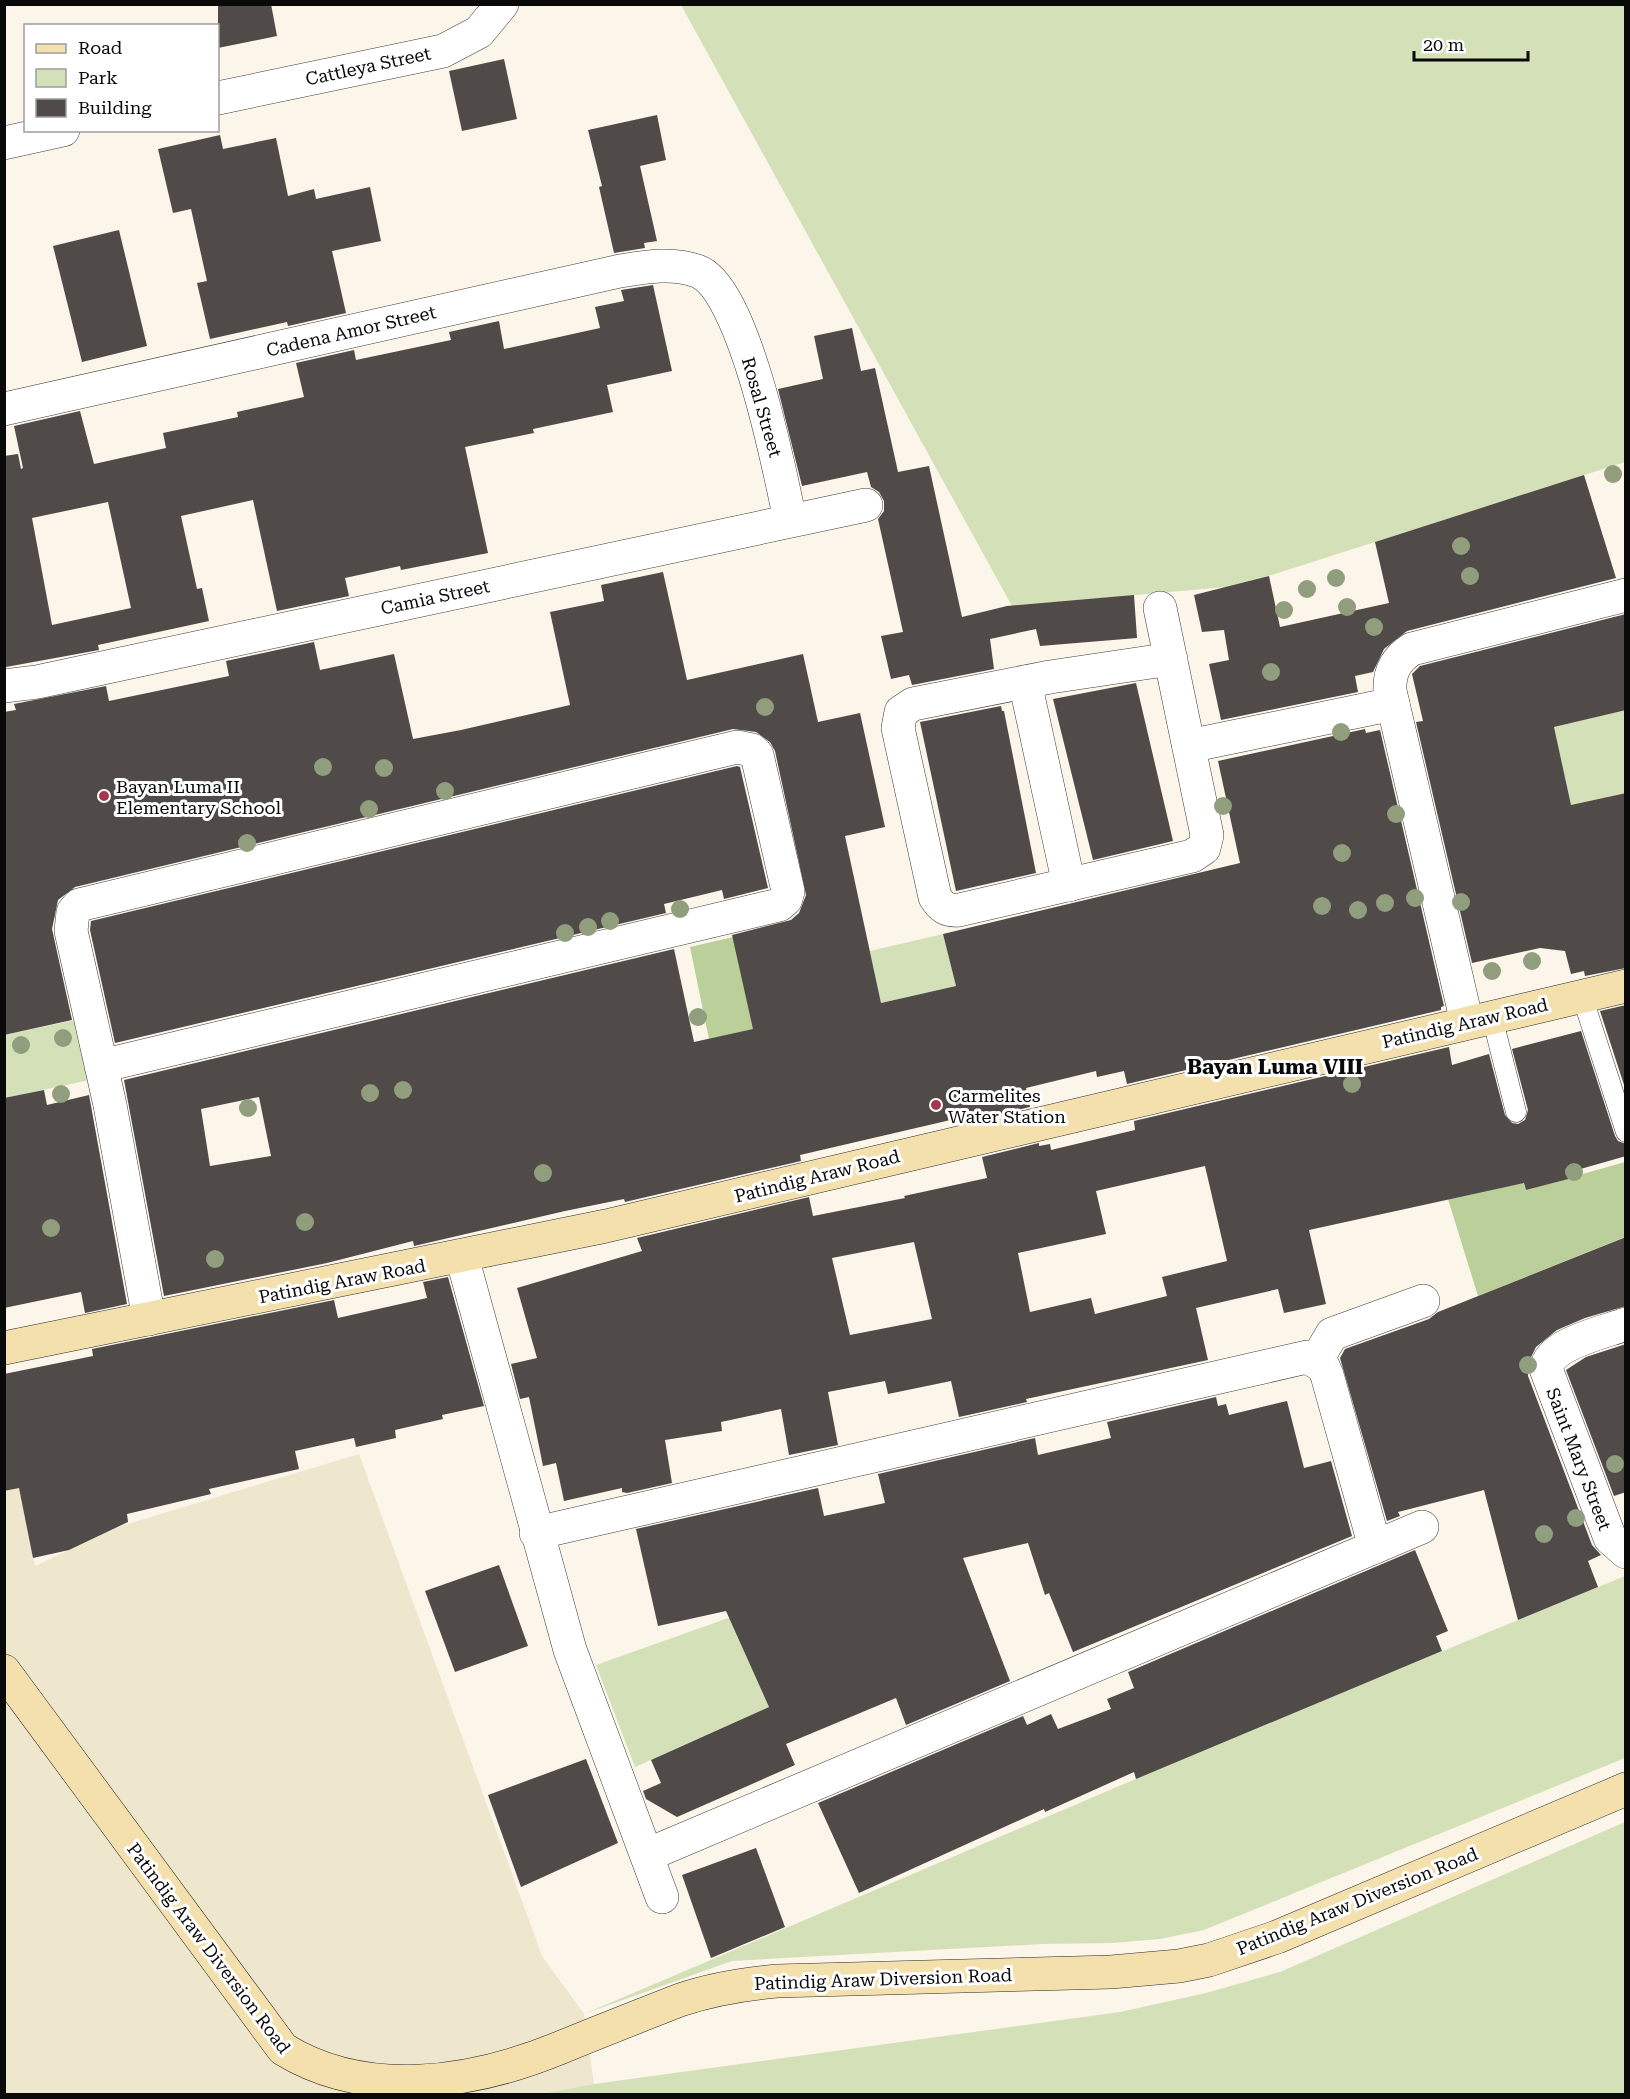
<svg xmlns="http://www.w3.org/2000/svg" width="1630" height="2099" viewBox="0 0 1630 2099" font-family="'Roboto Serif',serif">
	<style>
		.farmland { fill: #eee6cd }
		.green { fill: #d4e1b8 }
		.forest { fill: #bacf9a }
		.building { fill: #504a48; fill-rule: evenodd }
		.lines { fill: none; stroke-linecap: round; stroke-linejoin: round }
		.lane-casing { stroke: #3c3c3c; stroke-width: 21 }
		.street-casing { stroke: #3c3c3c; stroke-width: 34 }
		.secondary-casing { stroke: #2b2b2b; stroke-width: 34 }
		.lane { stroke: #fff; stroke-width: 20 }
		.street { stroke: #fff; stroke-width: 33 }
		.secondary { stroke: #f3e0ad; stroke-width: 33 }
		.tree { fill: #909e7d }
		.poi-dot { fill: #a5364d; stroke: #fff; stroke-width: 2 }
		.labels { text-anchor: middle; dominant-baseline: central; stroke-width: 6; stroke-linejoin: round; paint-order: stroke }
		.street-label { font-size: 18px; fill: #090909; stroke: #fff }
		.poi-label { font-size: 18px; fill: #090909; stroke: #fff; text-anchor: start }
		.quarter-label { font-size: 21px; font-weight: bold; fill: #090909; stroke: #fff }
	</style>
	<rect width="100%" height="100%" fill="#fcf5e9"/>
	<path class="farmland" d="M359,1454l183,502 42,58 10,70 -54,10h-535v-603l14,-3 16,78 83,-39z"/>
	<g class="green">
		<path d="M681,5h944v457l-388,124 -225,20z"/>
		<path d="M1625,710v83l-54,12 -17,-78z"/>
		<path d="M943,934l13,52 -75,17 -11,-52z"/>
		<path d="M76,1020l14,60 -85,18 -1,-63z"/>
		<path d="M1625,1576v182l-421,172 -44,9 -48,4 -69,1 -311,17 -148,53 662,-282z"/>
		<path d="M734,1616l35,91 -134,60 -39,-102z"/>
		<path d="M1625,1822v272h-1085l54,-10 526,-72 86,-19 74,-21z"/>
	</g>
	<g class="forest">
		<path d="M733,937l73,81 -97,21 -19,-92z"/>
		<path d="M1625,1162v75l-147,59 -30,-97 75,-17 3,8z"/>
	</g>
	<g class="building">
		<path d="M218,4h53l6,32 -59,12z"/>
		<path d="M504,59l13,60 -55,12 -13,-60z"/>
		<path d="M657,115l9,45 -26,6 17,75 -13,2 1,5 -31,5 -15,-66 3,-1 -14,-56z"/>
		<path d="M220,135l3,14 53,-11 12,58 26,-7 2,10 54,-12 11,54 -49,10 14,62 -58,13 -1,-4 -77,17 -13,-56 10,-2 -16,-72 -18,4 -15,-64z"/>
		<path d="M119,230l28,116 -65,16 -29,-116z"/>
		<path d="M653,285l19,86 -65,14 6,27 -80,17 1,4 -69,14 23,106 -87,17 -1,-4 -55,12 4,18 -72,15 -24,-111 -72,16 16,73 5,-1 7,33 -111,24 1,5 -93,17 -2,-211 14,-2 3,15 2,-1 -9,-42 66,-15 14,53 72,-16 -3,-15 75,-16 -1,-5 67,-15 -8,-34 58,-13 2,10 95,-20 -2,-8 50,-11 5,28 96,-21 -5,-21 29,-6 -3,-11zM108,502l23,106 -79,17 -20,-107z"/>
		<path d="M852,328l9,43 14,-3 23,104 31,-6 33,151 45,-11 127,-11 3,43 -97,8 -4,-17 -46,10 4,30 -82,16 -3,-10 -18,4 -10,-43 22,-4 -25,-113 6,-8v-10l-5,-9 -8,-5 -4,-15 -65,14 -24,-97 45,-10 -9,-43z"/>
		<path d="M1584,475l32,103 -209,53 -23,18 -11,23 -18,4 3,16 -137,28 -12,-56 20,-4 -5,-30 -22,2 -8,-37 75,-19 11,51 109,-24 -14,-61z"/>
		<path d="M663,572l24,108 116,-26 15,68 42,-9 25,114 -40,9 36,167 75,-17 -13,-52 297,-71 -22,-102 147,-32 1,4 14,-3 64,276 -3,1v3l-314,74 -3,-13 -27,6 -1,-6 -70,17 4,19 -56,13 -2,-5 -172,40 1,6 -176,41 -1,-3 -59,12 -151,35 -1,-5 -86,22 -163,33 -40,-216 550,-131 20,93 59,-13 -21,-94 59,-15 8,-7 7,-18 -31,-144 -5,-9 -14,-10 -23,-3 -658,158 -17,13 -6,29 20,91 -68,15v-323l12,-2 -2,-6 92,-18 3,15 120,-25 -3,-15 88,-19 6,28 74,-16 19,85 48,-9 109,-25 -20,-93 54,-11 -3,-16zM259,1097l12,59 -61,10 -9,-57z"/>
		<path d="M1626,614v96l-72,17 17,78 55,-12v175l-41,8 -1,-5 -13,3 -6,-23 -25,-3 -68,15 -56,-241 7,-1 -11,-47 8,-8z"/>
		<path d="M1136,683l37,158 -80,19 -40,-161z"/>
		<path d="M1001,706l1,5h2l32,162 -80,18 -36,-169z"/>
		<path d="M737,766l3,1 28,121 -44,11 -2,-9 -58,14 2,9 -551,130 -25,-113 1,-9z"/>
		<path d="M1626,1005v86l-26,-80z"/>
		<path d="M1581,1031l34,105 3,5 8,3v12l-56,16 2,6 -46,12 -2,-7 -215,47 17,74 -42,9 -6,-24 -82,19 12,52 -182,39 1,3 -68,15 -8,-36 -63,13 -3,-13 -57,11 10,53 -49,10 -8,-46 -60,13 1,9 -57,9 7,43 -45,10 -5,-1v-4l-58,13 -8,-38 -13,3 -14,-69 -9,2 -9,-35 26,-6 -20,-70 125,-37 -5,-13 172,-41 4,19 92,-18 -1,-2 83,-18 -5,-21 57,-14v3l11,-2 1,6 84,-20 -1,-9 315,-74 3,18 37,-11 16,61 7,8 6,1 7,-4 3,-10 -16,-61zM1205,1166l22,95 -65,16 5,19 -72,18 -4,-16 -61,14 -12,-59 88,-19 -10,-43zM914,1242l18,77 -82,16 -18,-77z"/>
		<path d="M44,1090l3,15 42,-10 38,209 -42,9 -4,-21 -77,16v-210z"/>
		<path d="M1626,1237v69l-41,12 -28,12 -21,17 -8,16v13l64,169 9,10 -13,6 10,26 -80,33 -34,-130 -86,22 2,4 -13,5 -47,-163 5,-9 84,-30 9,-7z"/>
		<path d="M448,1277l36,129 -42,9 1,4 -48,11 1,8 -40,9 -2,-9 -59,13 4,18 -90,20 2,5 -84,20 1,8 -59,28 -36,8 -14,-70 -15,3v-117l89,-18 -1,-7 242,-49 4,18 89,-20 -4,-16z"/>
		<path d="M1626,1344v148l-12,4 -48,-126 20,-13z"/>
		<path d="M1216,1397l2,9 8,-2 3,11 58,-14 17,67 27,-7 21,75 -279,116 -24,-59 -4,2 -17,-52 -65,15 47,123 -104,44 -10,-27 -110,46 9,21 -118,52 -31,-18 -3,-8 18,-8 -10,-23 118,-53 -43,-96 -68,15 -22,-97 182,-41 6,28 61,-13 -7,-29 157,-36 3,17 73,-17 -4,-16z"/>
		<path d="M1415,1550l33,81 -12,5 6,15 -306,128 -2,-7 -89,40 -1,-3 -185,84 -41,-90 205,-87 4,9 24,-11 7,15 53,-20 -4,-10 27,-11 -6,-16z"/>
		<path d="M499,1565l29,81 -73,26 -30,-81z"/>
		<path d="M586,1759l32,84 -97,44 -33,-92z"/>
		<path d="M756,1848l29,79 -74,31 -29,-83z"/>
	</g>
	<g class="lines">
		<g class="lane-casing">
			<g id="lane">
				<path d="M1582,996l44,136"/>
				<path d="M1492,1017l24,95"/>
			</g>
		</g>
		<g class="street-casing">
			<g id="street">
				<path d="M218,98l225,-47 36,-19 23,-28"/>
				<path d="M4,143l59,-13"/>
				<path d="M4,409l616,-138c25,-4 52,-9 77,0 47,16 83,201 93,249"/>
				<path d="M1160,608l47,227 -3,13 -12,8 -233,54c-12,1 -18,-3 -24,-13l-37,-169 3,-16 12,-8 137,-27 121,-18"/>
				<path d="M1025,682l44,203"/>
				<path d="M4,686l33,-4 829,-177"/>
				<path d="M1189,746l204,-42"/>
				<path d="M1467,1023l-77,-332c-1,-19 6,-32 22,-42l214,-54"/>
				<path d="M101,1066l678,-161 7,-6 2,-8 -31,-136 -5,-5 -15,-3 -658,158 -6,7 -2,19 39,174 39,214"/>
				<path d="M462,1257l108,393 92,247"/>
				<path d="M1626,1324c-24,9 -76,19 -80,45l64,169 16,14"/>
				<path d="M1316,1361l16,-27 91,-33"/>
				<path d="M536,1533l771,-176 16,9 4,9 48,172"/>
				<path d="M647,1855l775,-328"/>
			</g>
		</g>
		<g class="secondary-casing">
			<g id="secondary">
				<path d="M4,1348l602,-122 1020,-240"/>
				<path d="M4,1671l279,378c81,50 185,36 274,0 41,-17 82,-33 123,-49 32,-11 63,-16 97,-19l334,-9 68,-6 30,-6 68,-23 349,-148"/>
			</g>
		</g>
		<use href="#lane" class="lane"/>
		<use href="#street" class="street"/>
		<use href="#secondary" class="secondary"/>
	</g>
	<g class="tree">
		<circle cx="1613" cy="474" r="9"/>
		<circle cx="1461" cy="546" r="9"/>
		<circle cx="1470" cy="576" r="9"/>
		<circle cx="1336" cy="578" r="9"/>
		<circle cx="1307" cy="589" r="9"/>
		<circle cx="1347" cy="607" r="9"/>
		<circle cx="1284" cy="610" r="9"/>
		<circle cx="1374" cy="627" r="9"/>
		<circle cx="1271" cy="672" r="9"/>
		<circle cx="765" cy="707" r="9"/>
		<circle cx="1341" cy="732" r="9"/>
		<circle cx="323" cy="767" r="9"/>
		<circle cx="384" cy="768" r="9"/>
		<circle cx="445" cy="791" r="9"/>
		<circle cx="1223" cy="806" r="9"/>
		<circle cx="369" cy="809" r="9"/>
		<circle cx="1396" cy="814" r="9"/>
		<circle cx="247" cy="843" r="9"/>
		<circle cx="1342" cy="853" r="9"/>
		<circle cx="1415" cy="898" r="9"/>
		<circle cx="1461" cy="902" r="9"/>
		<circle cx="1385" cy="903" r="9"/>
		<circle cx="1322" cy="906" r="9"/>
		<circle cx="680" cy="909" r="9"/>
		<circle cx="1358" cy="910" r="9"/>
		<circle cx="610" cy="921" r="9"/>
		<circle cx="588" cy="927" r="9"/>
		<circle cx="565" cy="933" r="9"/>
		<circle cx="1532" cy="961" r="9"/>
		<circle cx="1492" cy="971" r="9"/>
		<circle cx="698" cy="1017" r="9"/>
		<circle cx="63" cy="1038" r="9"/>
		<circle cx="21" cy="1045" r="9"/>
		<circle cx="1352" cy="1084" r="9"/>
		<circle cx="403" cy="1090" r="9"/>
		<circle cx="370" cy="1093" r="9"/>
		<circle cx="61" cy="1094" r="9"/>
		<circle cx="248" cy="1108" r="9"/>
		<circle cx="1574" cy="1172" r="9"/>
		<circle cx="543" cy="1173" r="9"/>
		<circle cx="305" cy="1222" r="9"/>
		<circle cx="51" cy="1228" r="9"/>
		<circle cx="215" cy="1259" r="9"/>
		<circle cx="1528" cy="1365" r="9"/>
		<circle cx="1615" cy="1464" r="9"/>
		<circle cx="1576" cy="1518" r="9"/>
		<circle cx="1544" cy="1534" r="9"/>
	</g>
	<g class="poi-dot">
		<circle cx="104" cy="796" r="6"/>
		<circle cx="936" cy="1105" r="6"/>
	</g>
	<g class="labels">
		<g class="street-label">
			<text transform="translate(368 66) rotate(-12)">Cattleya Street</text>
			<text transform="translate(351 331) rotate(-13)">Cadena Amor Street</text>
			<text transform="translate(762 407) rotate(74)">Rosal Street</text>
			<text transform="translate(435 597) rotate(-12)">Camia Street</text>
			<text transform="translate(1465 1023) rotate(-13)">Patindig Araw Road</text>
			<text transform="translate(817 1176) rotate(-14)">Patindig Araw Road</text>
			<text transform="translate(342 1281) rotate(-11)">Patindig Araw Road</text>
			<text transform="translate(1579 1459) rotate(69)">Saint Mary Street</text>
			<text transform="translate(1357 1901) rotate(-22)">Patindig Araw Diversion Road</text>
			<text transform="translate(209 1948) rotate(53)">Patindig Araw Diversion Road</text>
			<text transform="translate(883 1979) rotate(-2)">Patindig Araw Diversion Road</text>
		</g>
		<g class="poi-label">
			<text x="116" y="786">Bayan Luma II<tspan x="116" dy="21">Elementary School</tspan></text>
			<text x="948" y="1095">Carmelites<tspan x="948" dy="21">Water Station</tspan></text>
		</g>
		<g class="quarter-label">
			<text x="1275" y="1067">Bayan Luma VIII</text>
		</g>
	</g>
	<rect width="1630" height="2099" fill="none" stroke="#090909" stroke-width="12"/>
	<rect x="24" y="24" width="195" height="108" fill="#ffffff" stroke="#9d9d9d" stroke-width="1.5"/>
	<rect x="36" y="44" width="30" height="9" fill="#f3e0ad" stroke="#9d9d9d" stroke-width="1.5"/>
	<text x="78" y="54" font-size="18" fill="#090909">Road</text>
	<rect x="36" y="69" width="30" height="18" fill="#d4e1b8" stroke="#9d9d9d" stroke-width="1.5"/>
	<text x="78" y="84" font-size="18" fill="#090909">Park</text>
	<rect x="36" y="99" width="30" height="18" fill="#504a48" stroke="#9d9d9d" stroke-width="1.5"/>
	<text x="78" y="114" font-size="18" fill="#090909">Building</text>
	<path d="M1414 51v9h114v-9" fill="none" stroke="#090909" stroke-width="3"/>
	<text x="1423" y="51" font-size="18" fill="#090909" stroke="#ffffff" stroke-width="4.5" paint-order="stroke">20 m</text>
</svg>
